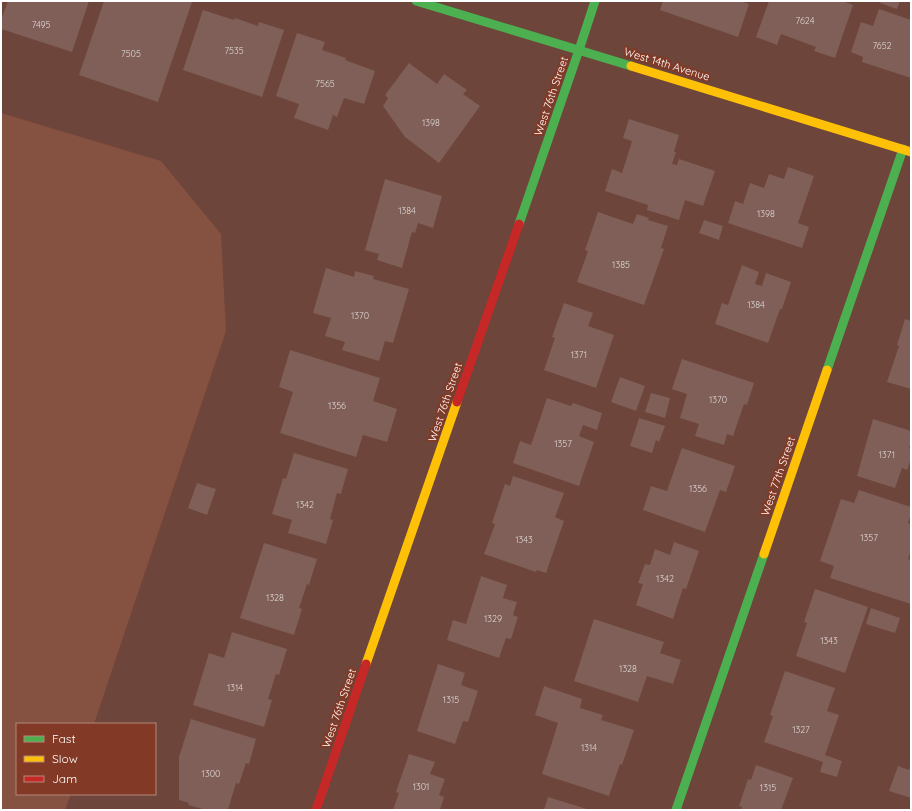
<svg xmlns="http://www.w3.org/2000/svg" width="912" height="811" viewBox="0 0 912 811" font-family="Quicksand,sans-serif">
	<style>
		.water { fill: #855141 }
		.building { fill: #7f5f57 }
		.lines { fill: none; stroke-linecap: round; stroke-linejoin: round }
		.fast { stroke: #4caf50; stroke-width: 9 }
		.slow { stroke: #ffc107; stroke-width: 9 }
		.jam { stroke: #c62828; stroke-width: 9 }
		.labels { text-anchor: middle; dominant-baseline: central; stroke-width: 4; stroke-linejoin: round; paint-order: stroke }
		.number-label { font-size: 9px; fill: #dfd7d5 }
		.street-label { font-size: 11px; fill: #fff; stroke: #823925 }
	</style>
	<rect width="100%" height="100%" fill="#6d453a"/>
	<path class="water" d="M1,113l160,48 60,73 5,97 -132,393h-77v70h54l-6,16h-64z"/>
	<g class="building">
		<path d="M8,1h81l-17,51 -71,-23v-9z"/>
		<path d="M104,1h84l4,1 -34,100 -79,-27z"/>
		<path d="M663,1h78l8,3 -11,33 -78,-27z"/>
		<path d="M769,1h73l11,4 -18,53 -21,-7 2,-4 -35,-13 -4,11 -21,-8z"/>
		<path d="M881,1h19l-3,8 -17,-6z"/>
		<path d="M879,9l32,11v58l-49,-16 1,-5 -12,-5 10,-30 12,4z"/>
		<path d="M203,10l31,10 1,-2 23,8 1,-4 25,8 -22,67 -79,-27z"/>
		<path d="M297,33l28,9 -3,8 24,8 -1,2 30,11 -11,33 -20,-6 -7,19 -4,-2 -5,15 -34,-12 5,-14 -23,-8z"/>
		<path d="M409,63l28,21 7,-10 23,16 -4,4 17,12 -41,57 -34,-26 -22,-31 5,-8 -3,-3z"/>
		<path d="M629,119l50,16 -5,17h2l-4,12 5,1 2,-6 36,12 -12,35 -18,-6 -6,20 -32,-10 1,-5 -43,-14 7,-22 10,4 10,-32 -9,-3z"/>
		<path d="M788,167l26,9 -16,47 11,4 -7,21 -74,-25 7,-22 8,3 7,-21 14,5 5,-14 15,5z"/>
		<path d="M385,179l57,17 -9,32 -15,-5 -3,10 -3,-1 -10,36 -25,-8 2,-6 -14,-4z"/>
		<path d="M598,212l35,12 4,-10 12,4 -1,2 20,6 -7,22 3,1 -20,56 -67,-23 11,-31 -3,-1z"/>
		<path d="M704,220l19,6 -4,14 -20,-7z"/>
		<path d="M742,265l17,7 -4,12 7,2 4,-13 25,9 -9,27h-2l-12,34 -53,-19 7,-21 6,2z"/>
		<path d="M326,268l28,9 1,-6 19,5 -1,3 36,10 -16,54 -8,-2 -6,20 -37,-11 3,-8 -20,-6 6,-18 -18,-5z"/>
		<path d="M564,303l29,10 -5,13 26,9 -18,53 -52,-18 11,-32 -3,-1z"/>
		<path d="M905,319l6,2v68l-24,-7 12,-36 -2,-1z"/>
		<path d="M290,350l90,28 -7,23 24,8 -10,33 -24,-7 -7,22 -76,-24 13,-41 -14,-5z"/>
		<path d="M682,359l72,24 -7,22 -3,-1 -11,32 -6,-2 -3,11 -29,-9 4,-12 -19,-6 7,-24 -15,-5z"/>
		<path d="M620,377l25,9 -9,25 -25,-9z"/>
		<path d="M651,393l19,5 -5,20 -20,-6z"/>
		<path d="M547,398l24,8 2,-3 29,10 -5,17 -14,-5 -4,11 15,6 -15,44 -66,-23 7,-22 11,4z"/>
		<path d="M639,418l26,8 -6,16 -3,-2 -4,13 -22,-7z"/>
		<path d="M873,419l38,12v11l-2,6 2,1v10l-4,11 -5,-2 -7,20 -38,-12z"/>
		<path d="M682,448l53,18 -9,26 -6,-2 -15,42 -62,-22 8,-24 16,5z"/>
		<path d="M294,453l54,16 -7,25 -4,-1 -7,26 3,1 -7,24 -38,-11 4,-13 -20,-6 11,-36 3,1z"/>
		<path d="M513,476l51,17 -9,24 9,4 -18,52 -9,-3 -1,2 -52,-18 11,-30 -3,-1 13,-39 5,2z"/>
		<path d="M197,483l19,6 -9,26 -19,-7z"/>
		<path d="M859,490l52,17v7l-3,9 3,1v27l-3,8 3,1v44l-81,-26 4,-12 -14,-5 21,-62 13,4z"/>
		<path d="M674,542l25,9 -13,38 -3,-1 -10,31 -37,-14 7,-21 -5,-1 7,-19 5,1 5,-16 15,6z"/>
		<path d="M264,543l53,16 -8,26 -2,-1 -8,24 3,1 -8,26 -54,-17z"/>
		<path d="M481,576l26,9 -4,13 14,4 -4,13 5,2 -7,22 -5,-1 -7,20 -52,-18 6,-20 13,4z"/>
		<path d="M815,589l53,18 -23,66 -49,-17 11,-33 -3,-1z"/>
		<path d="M871,608l29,10 -5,15 -29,-9z"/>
		<path d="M594,619l70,23 -4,11 21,7 -8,24 -26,-8 -9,26 -64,-21z"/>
		<path d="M232,632l55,17 -8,26 -3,-1 -8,25 4,1 -8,27 -71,-22 16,-52 15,5z"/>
		<path d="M438,664l27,9 -4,12 17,6 -10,31 -5,-1 -8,23 -38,-13z"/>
		<path d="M785,671l50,17 -8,23 12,4 -14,40 17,6 -5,16 -17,-5 3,-10 -59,-20 9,-26 -3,-1z"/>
		<path d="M544,686l38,13 -2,9 23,7 -2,5 33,10 -12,35 -2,-1 -11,32 -67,-22 16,-51 -23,-8z"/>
		<path d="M191,719l65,20 -7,25 -3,-1 -7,21 -3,-1 -8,27h-22l-18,-5 1,-2 -10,-3v-43z"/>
		<path d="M409,754l26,8 -5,12 15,5 -6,16 5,2 -4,13h-47l6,-17 -3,-1z"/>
		<path d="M911,764v34l-22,-7 9,-25 11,4z"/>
		<path d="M756,765l37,13 -12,32h-40l1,-3 -3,-1 9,-27 3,1z"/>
		<path d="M548,797l42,13h-46z"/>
	</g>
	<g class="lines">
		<g class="fast">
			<path d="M416,1l215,65"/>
			<path d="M519,224l60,-174 16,-49"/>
			<path d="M827,370l76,-221"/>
			<path d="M676,810l88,-256"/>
		</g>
		<g class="slow">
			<path d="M631,66l280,86"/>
			<path d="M764,554l63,-184"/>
			<path d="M366,664l91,-262"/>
		</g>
		<g class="jam">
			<path d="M457,402l62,-178"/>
			<path d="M316,810l50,-146"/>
		</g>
	</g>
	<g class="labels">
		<g class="number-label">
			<text x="805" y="20">7624</text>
			<text x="41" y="24">7495</text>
			<text x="882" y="45">7652</text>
			<text x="234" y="50">7535</text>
			<text x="131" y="53">7505</text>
			<text x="325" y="83">7565</text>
			<text x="431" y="122">1398</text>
			<text x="407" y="210">1384</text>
			<text x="766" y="213">1398</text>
			<text x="621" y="264">1385</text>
			<text x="756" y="304">1384</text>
			<text x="360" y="315">1370</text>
			<text x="579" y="354">1371</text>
			<text x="718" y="399">1370</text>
			<text x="337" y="405">1356</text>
			<text x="563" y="443">1357</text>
			<text x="887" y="454">1371</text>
			<text x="698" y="488">1356</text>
			<text x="305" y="504">1342</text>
			<text x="869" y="537">1357</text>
			<text x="524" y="539">1343</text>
			<text x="665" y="578">1342</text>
			<text x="275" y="597">1328</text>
			<text x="493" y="618">1329</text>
			<text x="829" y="640">1343</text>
			<text x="628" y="668">1328</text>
			<text x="235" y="687">1314</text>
			<text x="451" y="699">1315</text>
			<text x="801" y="729">1327</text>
			<text x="589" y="747">1314</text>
			<text x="211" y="773">1300</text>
			<text x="421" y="786">1301</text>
			<text x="768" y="787">1315</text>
		</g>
		<g class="street-label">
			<text transform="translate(667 64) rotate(17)">West 14th Avenue</text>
			<text transform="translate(551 96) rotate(-71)">West 76th Street</text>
			<text transform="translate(445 402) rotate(-71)">West 76th Street</text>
			<text transform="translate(778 476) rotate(-71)">West 77th Street</text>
			<text transform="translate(339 708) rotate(-71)">West 76th Street</text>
		</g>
	</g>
	<rect width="912" height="811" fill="none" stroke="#ffffff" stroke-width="4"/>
	<rect x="16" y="723" width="140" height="72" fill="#823925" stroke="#b4887c"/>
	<rect x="24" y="736" width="20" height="6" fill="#4caf50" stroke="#b4887c"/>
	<text x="52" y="743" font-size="12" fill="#ffffff">Fast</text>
	<rect x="24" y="756" width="20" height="6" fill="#ffc107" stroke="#b4887c"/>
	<text x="52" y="763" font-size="12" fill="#ffffff">Slow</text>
	<rect x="24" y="776" width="20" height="6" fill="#c62828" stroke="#b4887c"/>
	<text x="52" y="783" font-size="12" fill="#ffffff">Jam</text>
</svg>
